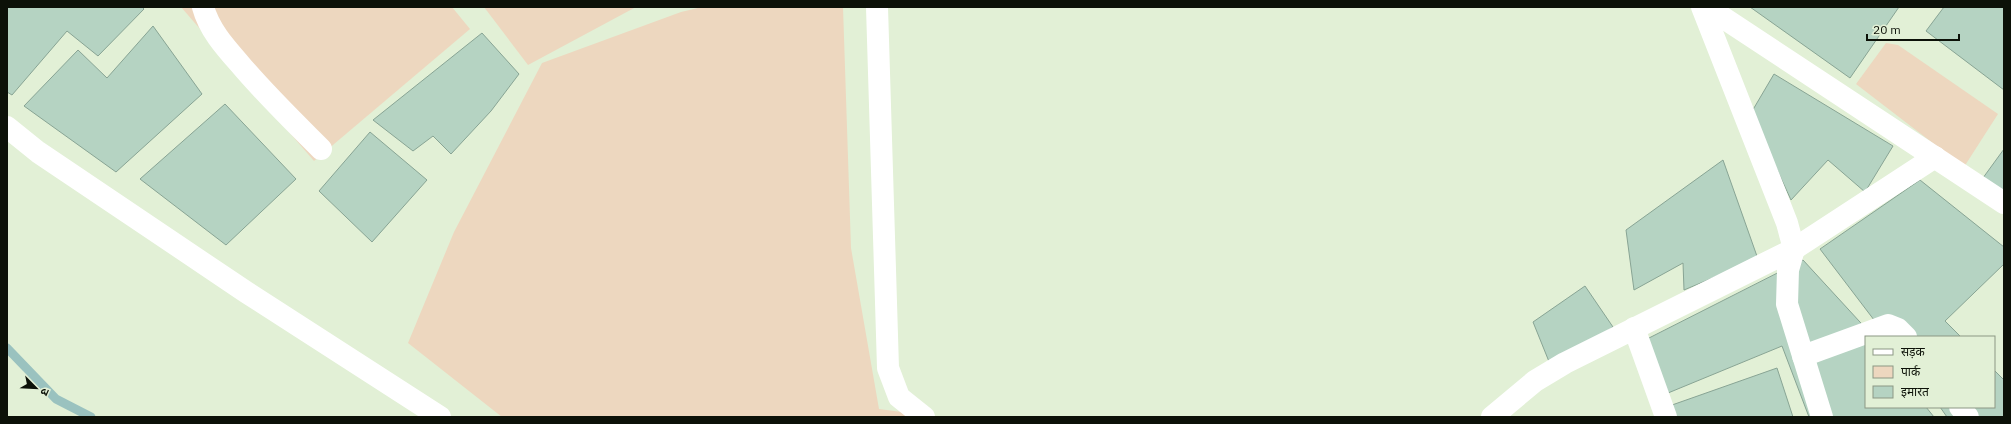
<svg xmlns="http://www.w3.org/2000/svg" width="2011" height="424" viewBox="0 0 2011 424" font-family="'IBM Plex Sans','Noto Sans Devanagari',sans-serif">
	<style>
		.green { fill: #edd7bf }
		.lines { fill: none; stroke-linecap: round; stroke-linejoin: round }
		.stream { stroke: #9ac2bf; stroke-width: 9 }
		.building { fill: #b5d3c2; stroke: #88a494 }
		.street { stroke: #fff; stroke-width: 22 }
	</style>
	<rect width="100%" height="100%" fill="#e2f0d6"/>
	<g class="green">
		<path d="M181,7h271l18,22 -156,132z"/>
		<path d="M484,7h152l-108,58z"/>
		<path d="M702,7h141l8,241 28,161 61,8h-438l-94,-74 46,-111 88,-169 139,-51z"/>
		<path d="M1886,43l12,2 100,69 -34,53 -108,-83z"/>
	</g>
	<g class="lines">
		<path class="stream" d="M7,348l49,51 35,18"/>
	</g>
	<g class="building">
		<path d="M7,7h135l2,2 -46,47 -31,-25 -55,64 -5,-3z"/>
		<path d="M1750,7h149l-49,71z"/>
		<path d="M1944,7h60v83l-78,-59z"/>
		<path d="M153,26l49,68 -86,78 -92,-66 54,-56 29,28z"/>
		<path d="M482,33l37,41 -28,37 -40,43 -18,-18 -20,15 -40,-31z"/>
		<path d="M1774,74l119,72 -28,46 -37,-32 -37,40 -40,-87z"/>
		<path d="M225,104l71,75 -70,66 -86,-66z"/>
		<path d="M370,132l57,48 -55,62 -53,-51z"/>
		<path d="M2004,149v50l-24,-17z"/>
		<path d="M1723,160l35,99 -74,31 -1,-27 -49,27 -8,-60z"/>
		<path d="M1920,180l84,67v17l-59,57 16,16h-74l-67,-88z"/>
		<path d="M1803,260l68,74 -5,3v70h60l8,10h-125l-27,-71 -114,47 -21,-54z"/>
		<path d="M1585,286l28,41 -61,42 -19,-47z"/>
		<path d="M1777,368l16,49h-136l-2,-6z"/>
		<path d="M1994,370l9,9 1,-2v40h-57l-7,-10h54z"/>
	</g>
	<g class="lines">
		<g class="street">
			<path d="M203,7c6,22 21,39 36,56 26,31 54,58 82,86"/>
			<path d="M877,7l11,361 11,29 25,20"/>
			<path d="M1702,7l85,216 7,26 -6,21 -1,34 35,113"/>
			<path d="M1707,7l297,196"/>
			<path d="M7,127l31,25 208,140 194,125"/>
			<path d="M1634,328l32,89"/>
			<path d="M1803,356l85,-31 10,4 8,8"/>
			<path d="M1960,407l8,10"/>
			<path d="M1492,417l43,-36 30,-18 229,-114 141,-92"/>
		</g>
	</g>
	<rect width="2011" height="424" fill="none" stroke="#0c1108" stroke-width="16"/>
	<rect x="1865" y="336" width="130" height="72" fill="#e2f0d6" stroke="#8c9784"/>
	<rect x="1873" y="349" width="20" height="6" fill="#ffffff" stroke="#8c9784"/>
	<text x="1901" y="356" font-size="12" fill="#0c1108">सड़क</text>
	<rect x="1873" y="366" width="20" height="12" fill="#edd7bf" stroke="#8c9784"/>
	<text x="1901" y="376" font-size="12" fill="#0c1108">पार्क</text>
	<rect x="1873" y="386" width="20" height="12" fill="#b5d3c2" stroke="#8c9784"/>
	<text x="1901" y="396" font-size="12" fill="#0c1108">इमारत</text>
	<g transform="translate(36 388) rotate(114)" stroke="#e2f0d6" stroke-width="3" paint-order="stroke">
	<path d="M0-3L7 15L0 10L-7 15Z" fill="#0c1108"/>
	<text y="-6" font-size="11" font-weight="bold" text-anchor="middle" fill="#0c1108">उ</text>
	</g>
	<path d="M1867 34v6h92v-6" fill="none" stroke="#0c1108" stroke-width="2"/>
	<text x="1873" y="34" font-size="12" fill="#0c1108" stroke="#e2f0d6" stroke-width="3" paint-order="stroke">20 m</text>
</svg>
